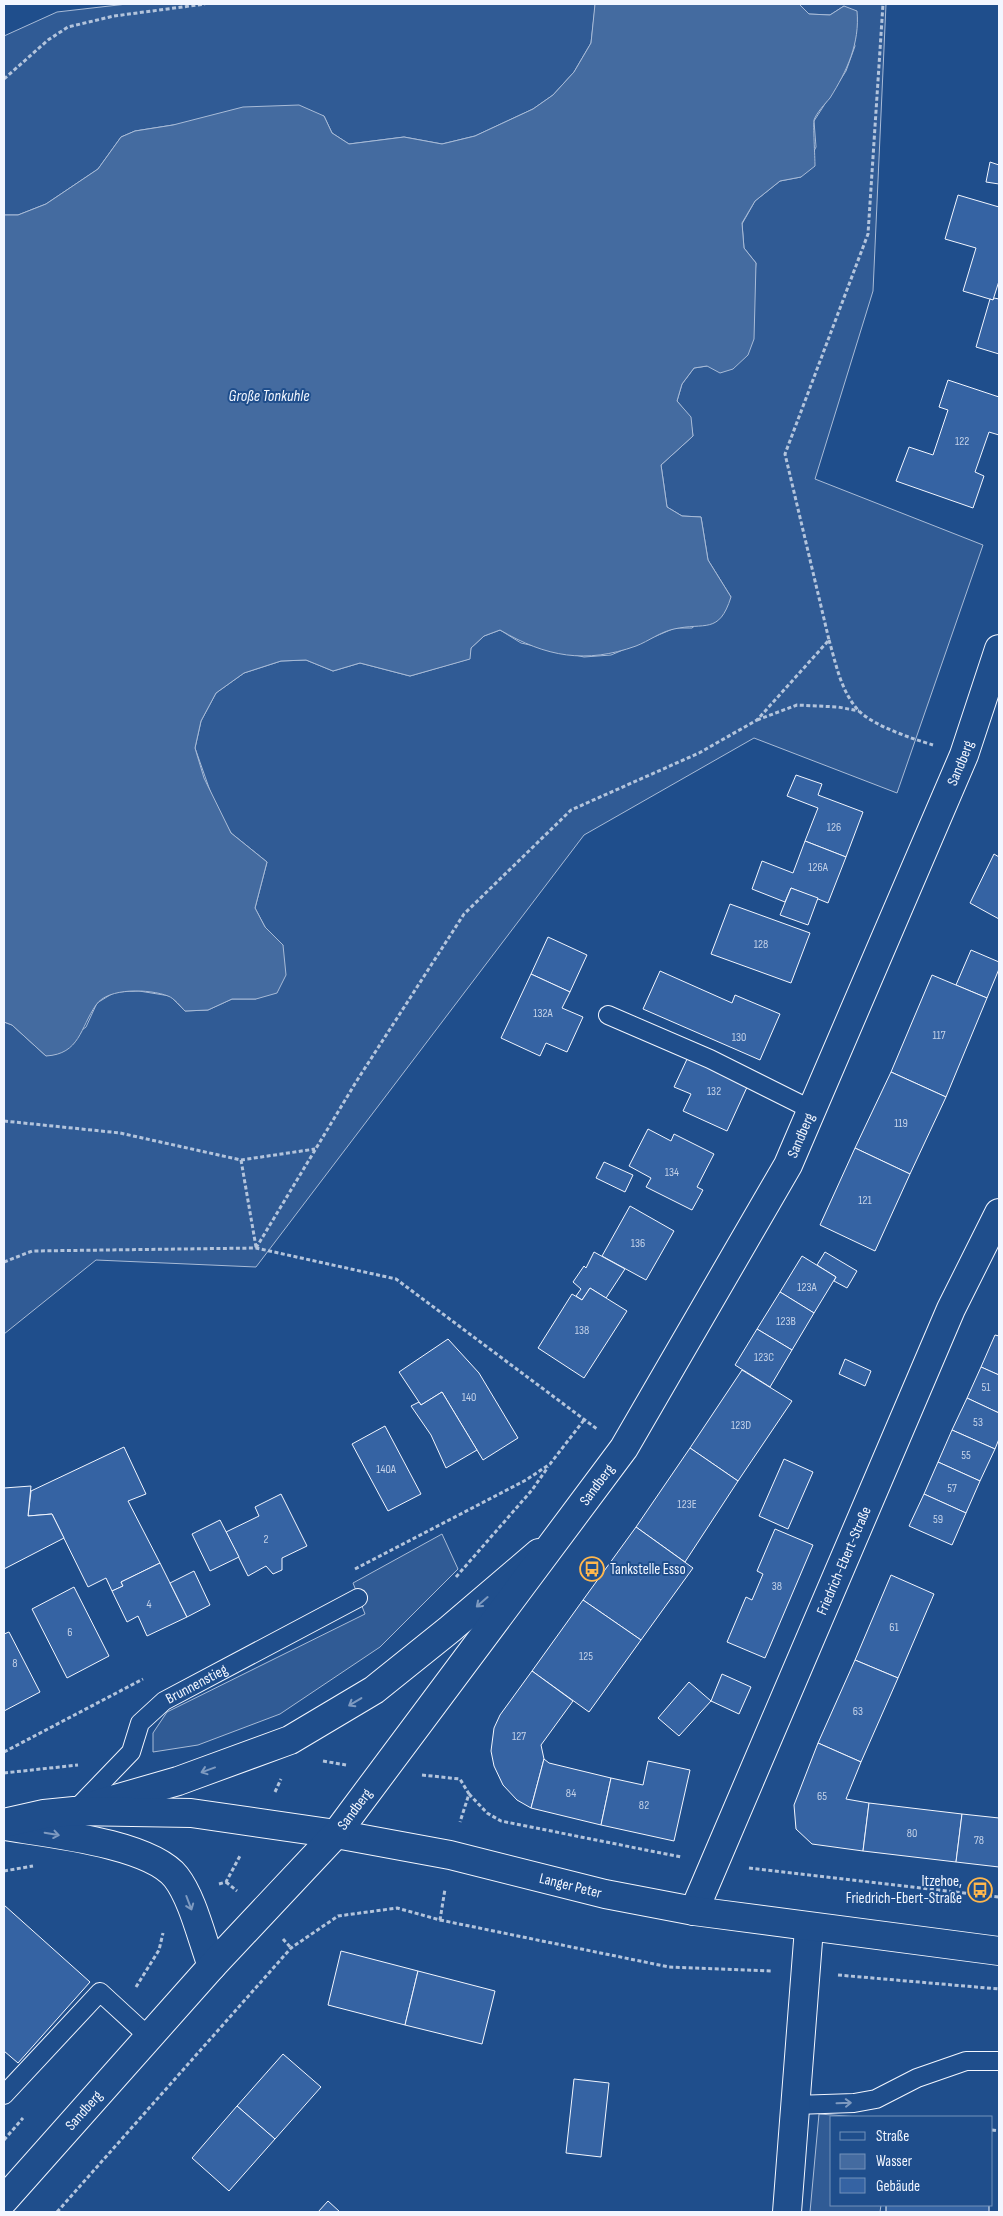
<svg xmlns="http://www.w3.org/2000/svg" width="1003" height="2216" viewBox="0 0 1003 2216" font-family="'Sofia Sans Condensed',sans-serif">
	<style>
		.built { fill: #305b95; stroke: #a8bbd7 }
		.water { fill: #446ba0; stroke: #a8bbd7 }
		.building { fill: #3563a3; stroke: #f2f6ff }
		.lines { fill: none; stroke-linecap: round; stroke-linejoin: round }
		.service-casing { stroke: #f2f6ff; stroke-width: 20 }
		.minor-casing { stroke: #f2f6ff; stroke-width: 30 }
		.secondary-casing { stroke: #f2f6ff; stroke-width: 30 }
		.primary-casing { stroke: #f2f6ff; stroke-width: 30 }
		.path { stroke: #b3c4dc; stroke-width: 3; stroke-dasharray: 4 2.5; stroke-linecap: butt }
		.service { stroke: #1f4e8c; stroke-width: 18 }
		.minor { stroke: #1f4e8c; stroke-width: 28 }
		.secondary { stroke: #1f4e8c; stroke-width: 28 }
		.primary { stroke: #1f4e8c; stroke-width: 28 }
		.oneway { stroke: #7e9ac0 }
		.labels { text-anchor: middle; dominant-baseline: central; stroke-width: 4; stroke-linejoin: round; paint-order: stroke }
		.number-label { font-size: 12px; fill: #c3d1e8 }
		.street-label { font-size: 15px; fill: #f2f6ff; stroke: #1f4e8c }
		.poi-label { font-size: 15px; fill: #f2f6ff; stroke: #1f4e8c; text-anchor: start }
		.water-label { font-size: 16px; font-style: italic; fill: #f2f6ff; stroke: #1f4e8c }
	</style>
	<rect width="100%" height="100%" fill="#1f4e8c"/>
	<g class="built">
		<path d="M127,4h468v4l-4,35 -17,29 -21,23 -20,14 -58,27 -33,8 -38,-7 -55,7 -17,-11 -8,-17 -151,9 -38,6 -14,6 -23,32 -52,35 -28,11h-14v-179l53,-24z"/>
		<path d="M799,4h87l-13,287 -58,188 168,66 -86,248 -143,-55 -170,97 -328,432 -160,-7 -92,74v-312l8,3 34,31 40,-29 11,-24 18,-11 24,-1 31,5 15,15 23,-1 24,-11h24l27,-54 -18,-18 -10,-19 12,-46 -36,-29 -17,-31 -19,-54 6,-27 15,-28 28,-20 37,-12 25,-1 27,11 27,-8 50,13 59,-17 2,-11 13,-12 16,-6 21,13 63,14 27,-2 64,-27h17l39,-31 -23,-37 -7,-43 -19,-1 -15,-9 -6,-42 32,-29 -3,-19 -13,-16 5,-17 12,-16 13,-2 46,-71 3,-32 -12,-15 -2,-24 13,-23 25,-20 21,-4 15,-30 -2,-26 32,-50 9,-25 -11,-40 -14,9 -22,-1z"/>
		<path d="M442,1534l16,35 -78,78 -100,67 -82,31 -45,7v-19l14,-21 198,-98 -12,-31z"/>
		<path d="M819,2114l40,3h-27v88h49l-1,7h-70z"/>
	</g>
	<path class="water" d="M595,4h204l10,10 21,1 14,-9 13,5c3,32 -10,60 -27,87 -5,6 -13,14 -16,22 -1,4 1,37 1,46l-14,11 -21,4 -25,20 -13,22 2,25 12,15 -2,76 -6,16 -15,14 -13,4 -13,-7 -13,2 -12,16 -5,17 14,16 2,19 -32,29 6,42 15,9 19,1 7,43 23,37c-12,38 -26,25 -57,32 -14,3 -25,12 -38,17 -50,18 -90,11 -136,-16l-16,6 -13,12 -1,11 -60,17 -50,-13 -27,8 -27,-11 -25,1 -37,12 -28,20 -15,28 -6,27 9,30 27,55 36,29 -12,46 10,19 18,18 3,30 -9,18 -21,6h-24l-24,11 -23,1c-4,-4 -11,-13 -17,-15 -18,-7 -60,-9 -72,9 -16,23 -16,49 -50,51l-34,-31 -8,-3v-807h14l28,-11 52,-35 23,-32 14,-6 38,-6 70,-18 56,-2 25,11 8,17 17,11 55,-7 38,7 33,-8 58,-27 20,-14 21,-23 17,-29z"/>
	<g class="building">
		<path d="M990,162l9,3v19l-13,-2z"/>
		<path d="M958,195l41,12v74l-6,19 -30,-9 13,-43 -31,-9z"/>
		<path d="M994,298l5,1v55l-23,-7 14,-48 3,1z"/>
		<path d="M948,380l51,17v38l-10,-3 -14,40 9,4 -11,32 -77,-27 13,-34 24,8 15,-45 -9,-3z"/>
		<path d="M796,775l26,9 -4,11 45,17 -17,45 -41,-16 13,-33 -31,-12z"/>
		<path d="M805,841l41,16 -18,46 -37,-15 -6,14 -33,-13 10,-28 31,12z"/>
		<path d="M994,854l5,3v62l-29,-16z"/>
		<path d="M791,888l27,10 -10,27 -28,-10z"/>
		<path d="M730,904l80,29 -19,50 -80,-29z"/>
		<path d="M548,937l39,18 -17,37 -39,-18z"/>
		<path d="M971,950l28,12v7l-12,29 -31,-13z"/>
		<path d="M660,971l72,32 3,-8 45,19 -20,46 -117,-51z"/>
		<path d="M531,974l39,18 -8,16 21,9 -16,35 -21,-9 -6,13 -39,-18z"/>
		<path d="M932,975l55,23 -41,99 -55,-25z"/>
		<path d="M688,1057l60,28 -21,46 -44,-20 8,-17 -17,-7z"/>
		<path d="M891,1072l55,25 -36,77 -55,-26z"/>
		<path d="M648,1129l23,12 3,-7 40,20 -17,33 6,3 -11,20 -46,-23 5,-9 -22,-12z"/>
		<path d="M855,1148l55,26 -35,77 -55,-26z"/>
		<path d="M604,1162l29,13 -8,17 -29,-14z"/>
		<path d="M630,1206l44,25 -28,49 -44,-24z"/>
		<path d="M594,1252l31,17 -19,29 -16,-10 -8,12 -6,-4 5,-7 -8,-7 11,-16 2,2z"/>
		<path d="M825,1252l32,19 -10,17 -13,-7 2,-4 -19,-12z"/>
		<path d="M802,1256l34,21 -22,36 -34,-21z"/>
		<path d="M590,1288l37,23 -43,67 -46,-30 34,-54 10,6z"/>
		<path d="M780,1292l34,21 -22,37 -35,-21z"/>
		<path d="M757,1329l35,21 -22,37 -35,-22z"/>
		<path d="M995,1335l4,1v39l-18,-8z"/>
		<path d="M448,1339l31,34 39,65 -35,22 -41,-68 -21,13 -22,-33z"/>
		<path d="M845,1359l26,12 -6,15 -26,-12z"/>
		<path d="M981,1367l18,8v38l-32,-15z"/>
		<path d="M742,1370l50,31 -54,80 -48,-33z"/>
		<path d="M442,1392l35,58 -31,18 -15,-33 -20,-29 8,-4 2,3z"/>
		<path d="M967,1398l32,15v26l-4,10 -43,-19z"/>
		<path d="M385,1426l36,68 -33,17 -36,-67z"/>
		<path d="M952,1430l43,19 -15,32 -42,-19z"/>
		<path d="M124,1447l22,47 -18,7 32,62 -39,19 2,4 -11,5 -6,-13 -18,9 -36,-73 -24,2 3,-25z"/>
		<path d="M690,1448l48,33 -53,81 -49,-35z"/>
		<path d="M784,1459l29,13 -25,57 -29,-13z"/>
		<path d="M938,1462l42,19 -14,32 -42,-19z"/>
		<path d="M31,1486l-3,30 24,-2 12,24 -60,31v-81z"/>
		<path d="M281,1494l26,52 -25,12v12l-9,4 -7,-8 -18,10 -22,-44 33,-16 -4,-9z"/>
		<path d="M924,1494l42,19 -14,32 -43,-19z"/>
		<path d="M220,1520l19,37 -29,14 -18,-37z"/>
		<path d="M636,1527l57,41 -52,72 -58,-40z"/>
		<path d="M775,1529l38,16 -48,113 -38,-16 19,-45 6,3 11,-26 -6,-3z"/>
		<path d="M160,1563l27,54 -40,19 -9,-20 -11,6 -15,-31 11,-5 -2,-4z"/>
		<path d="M194,1571l16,34 -23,12 -17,-34z"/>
		<path d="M891,1575l43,19 -36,84 -43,-18z"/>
		<path d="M74,1587l35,69 -42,22 -35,-69z"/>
		<path d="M583,1600l58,40 -52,72 -57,-41z"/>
		<path d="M9,1632l31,60 -36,19v-77z"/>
		<path d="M855,1660l43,18 -37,84 -43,-19z"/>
		<path d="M532,1671l41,30 -32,44 3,14 -13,49 -14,-8 -14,-15 -9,-19 -3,-15 3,-23 6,-13z"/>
		<path d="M722,1674l29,13 -12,27 -28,-13z"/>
		<path d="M689,1682l22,19 -32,35 -21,-18z"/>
		<path d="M818,1743l43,19 -15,37 23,4 -6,48 -51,-7 -16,-15 -2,-24z"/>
		<path d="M544,1759l5,4 62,15 -10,47 -70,-17z"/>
		<path d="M648,1761l42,9 -16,71 -73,-16 10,-47 32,7z"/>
		<path d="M869,1803l93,11 -6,48 -93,-11z"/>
		<path d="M962,1814l37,4v49l-43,-5z"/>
		<path d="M4,1905l86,77 -72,81 -14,-12z"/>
		<path d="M341,1951l77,20 -13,54 -77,-20z"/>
		<path d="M418,1971l77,20 -13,53 -77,-19z"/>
		<path d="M283,2054l38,33 -46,52 -38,-33z"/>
		<path d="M574,2079l35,4 -8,74 -35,-4z"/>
		<path d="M237,2106l38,33 -46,52 -37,-33z"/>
		<path d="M328,2201l12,11h-22z"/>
		<rect x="886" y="2205" width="103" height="7"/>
	</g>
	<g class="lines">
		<g class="service-casing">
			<g id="service">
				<path d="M608,1015l102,44 102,51"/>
				<path id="s1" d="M78,1807l53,-55 9,-29 24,-22 194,-103"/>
				<path d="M4,2095l96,-103 49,45"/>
				<path d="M795,2105l59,-2 22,-4 41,-21 49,-17h33"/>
			</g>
		</g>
		<g class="minor-casing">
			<g id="minor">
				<path d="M84,1808l94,-27 112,-41 84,-50 76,-61 89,-76"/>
				<path d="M4,1826c42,7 145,17 172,51 17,22 26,63 36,89"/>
				<path id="s2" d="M694,1911l257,-602 48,-96"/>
				<path d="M787,2212l22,-284"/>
			</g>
		</g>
		<g class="secondary-casing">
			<g id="secondary">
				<path id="s3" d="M336,1834l288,-386 164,-283 176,-410 35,-106"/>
			</g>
		</g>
		<g class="primary-casing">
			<g id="primary">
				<path id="s4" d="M4,1823l40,-9 30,-3 117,2 145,21 114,21 155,39 89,17 305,40"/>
				<path id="s5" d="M4,2200l208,-234 124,-132"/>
			</g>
		</g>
		<g class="path">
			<path d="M4,79l44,-39 20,-13 46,-11 91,-12"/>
			<path d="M829,640c7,24 12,52 30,71 15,15 54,28 74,34"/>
			<path d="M757,720l40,-15 41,2 21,4"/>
			<path d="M4,1121l116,12 121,27 74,-11"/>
			<path d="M241,1160l15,87"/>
			<path d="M256,1248l100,-166 108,-168 107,-104 128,-57 58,-33 72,-80 -44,-186 83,-220 15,-230"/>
			<path d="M4,1262l28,-11 224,-3 140,31 201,150"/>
			<path d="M355,1569l171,-89 24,-16 34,-44"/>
			<path d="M456,1577l76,-87 16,-23"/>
			<path d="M4,1752l139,-73"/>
			<path d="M323,1761l23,4"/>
			<path d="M4,1773l74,-8"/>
			<path d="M422,1775l38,4 9,15 -9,28"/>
			<path d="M275,1792l6,-13"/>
			<path d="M469,1794l18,19 14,8 180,36"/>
			<path d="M749,1868l250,29"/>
			<path d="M4,1871l29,-5"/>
			<path d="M226,1882l11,9"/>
			<path d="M219,1884l7,-2 15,-28"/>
			<path d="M440,1920l229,47 103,4"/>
			<path d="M283,1939l8,9"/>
			<path d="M838,1975l161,14"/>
			<path d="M136,1987l23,-37 4,-17"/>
			<path d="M992,2130l7,1"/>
			<path d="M4,2140l19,-22"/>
			<path d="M57,2212l234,-264 47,-32 59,-8 43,12 5,-31"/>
		</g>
		<use href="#service" class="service"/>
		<use href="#minor" class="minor"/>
		<use href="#secondary" class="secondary"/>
		<use href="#primary" class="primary"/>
	</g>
	<defs><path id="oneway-shaft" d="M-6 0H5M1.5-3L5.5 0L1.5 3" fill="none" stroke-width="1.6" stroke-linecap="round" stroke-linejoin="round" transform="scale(1.25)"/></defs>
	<g class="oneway">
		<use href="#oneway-shaft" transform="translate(482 1602) rotate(139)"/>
		<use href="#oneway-shaft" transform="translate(355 1702) rotate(149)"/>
		<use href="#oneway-shaft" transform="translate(208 1770) rotate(160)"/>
		<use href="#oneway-shaft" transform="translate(52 1834) rotate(10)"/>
		<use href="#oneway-shaft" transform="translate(189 1903) rotate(69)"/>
		<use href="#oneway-shaft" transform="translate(844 2103) rotate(-2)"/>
	</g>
	<defs>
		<g id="bus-ring" transform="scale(1.25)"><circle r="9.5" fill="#1f4e8c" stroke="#ffb74d" stroke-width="1.5"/><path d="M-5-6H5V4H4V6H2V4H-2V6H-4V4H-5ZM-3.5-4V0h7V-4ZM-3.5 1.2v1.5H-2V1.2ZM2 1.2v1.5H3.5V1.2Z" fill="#ffb74d"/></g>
	</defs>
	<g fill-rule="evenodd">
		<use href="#bus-ring" x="592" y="1569"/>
		<use href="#bus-ring" x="980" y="1890"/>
	</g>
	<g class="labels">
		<g class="number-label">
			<text x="962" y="441">122</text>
			<text x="834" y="827">126</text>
			<text x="818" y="867">126A</text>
			<text x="761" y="944">128</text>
			<text x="543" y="1013">132A</text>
			<text x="939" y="1035">117</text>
			<text x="739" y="1037">130</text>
			<text x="714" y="1091">132</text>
			<text x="901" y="1123">119</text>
			<text x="672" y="1172">134</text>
			<text x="865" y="1200">121</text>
			<text x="638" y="1243">136</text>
			<text x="807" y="1287">123A</text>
			<text x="786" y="1321">123B</text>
			<text x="582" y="1330">138</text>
			<text x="764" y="1357">123C</text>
			<text x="986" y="1387">51</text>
			<text x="469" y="1397">140</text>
			<text x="978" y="1422">53</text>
			<text x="741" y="1425">123D</text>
			<text x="966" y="1455">55</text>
			<text x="386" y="1469">140A</text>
			<text x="952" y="1488">57</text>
			<text x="687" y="1504">123E</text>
			<text x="938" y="1519">59</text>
			<text x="266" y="1539">2</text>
			<text x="777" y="1586">38</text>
			<text x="149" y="1604">4</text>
			<text x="894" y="1627">61</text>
			<text x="70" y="1632">6</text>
			<text x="586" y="1656">125</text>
			<text x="15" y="1663">8</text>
			<text x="858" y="1711">63</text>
			<text x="519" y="1736">127</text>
			<text x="571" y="1793">84</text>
			<text x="822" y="1796">65</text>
			<text x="644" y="1805">82</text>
			<text x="912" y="1833">80</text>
			<text x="979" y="1840">78</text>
		</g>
		<g class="street-label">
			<text stroke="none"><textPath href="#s3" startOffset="1246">Sandberg</textPath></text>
			<text stroke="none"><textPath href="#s3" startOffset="841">Sandberg</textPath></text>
			<text stroke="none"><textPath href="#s3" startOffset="436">Sandberg</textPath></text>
			<text stroke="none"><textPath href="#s2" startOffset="381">Friedrich-Ebert-Straße</textPath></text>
			<text stroke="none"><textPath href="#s1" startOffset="176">Brunnenstieg</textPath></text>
			<text stroke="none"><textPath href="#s3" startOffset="31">Sandberg</textPath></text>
			<text stroke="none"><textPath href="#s4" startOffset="575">Langer Peter</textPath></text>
			<text stroke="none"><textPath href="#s5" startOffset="120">Sandberg</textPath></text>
		</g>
		<g class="poi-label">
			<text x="610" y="1569">Tankstelle Esso</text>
			<text x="962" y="1881" text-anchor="end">Itzehoe,<tspan x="962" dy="17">Friedrich-Ebert-Straße</tspan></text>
		</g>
		<g class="water-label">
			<text x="269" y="396">Große Tonkuhle</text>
		</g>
	</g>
	<rect width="1003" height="2216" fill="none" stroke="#f2f6ff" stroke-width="10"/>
	<rect x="830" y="2116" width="162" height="90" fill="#1f4e8c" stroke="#7391ba"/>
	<rect x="840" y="2132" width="25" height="8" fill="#1f4e8c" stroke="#7391ba"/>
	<text x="876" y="2141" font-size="15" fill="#f2f6ff">Straße</text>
	<rect x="840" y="2154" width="25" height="15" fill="#446ba0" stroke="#7391ba"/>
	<text x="876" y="2166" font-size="15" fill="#f2f6ff">Wasser</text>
	<rect x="840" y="2178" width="25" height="15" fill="#3563a3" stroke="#7391ba"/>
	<text x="876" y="2191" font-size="15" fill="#f2f6ff">Gebäude</text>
</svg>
